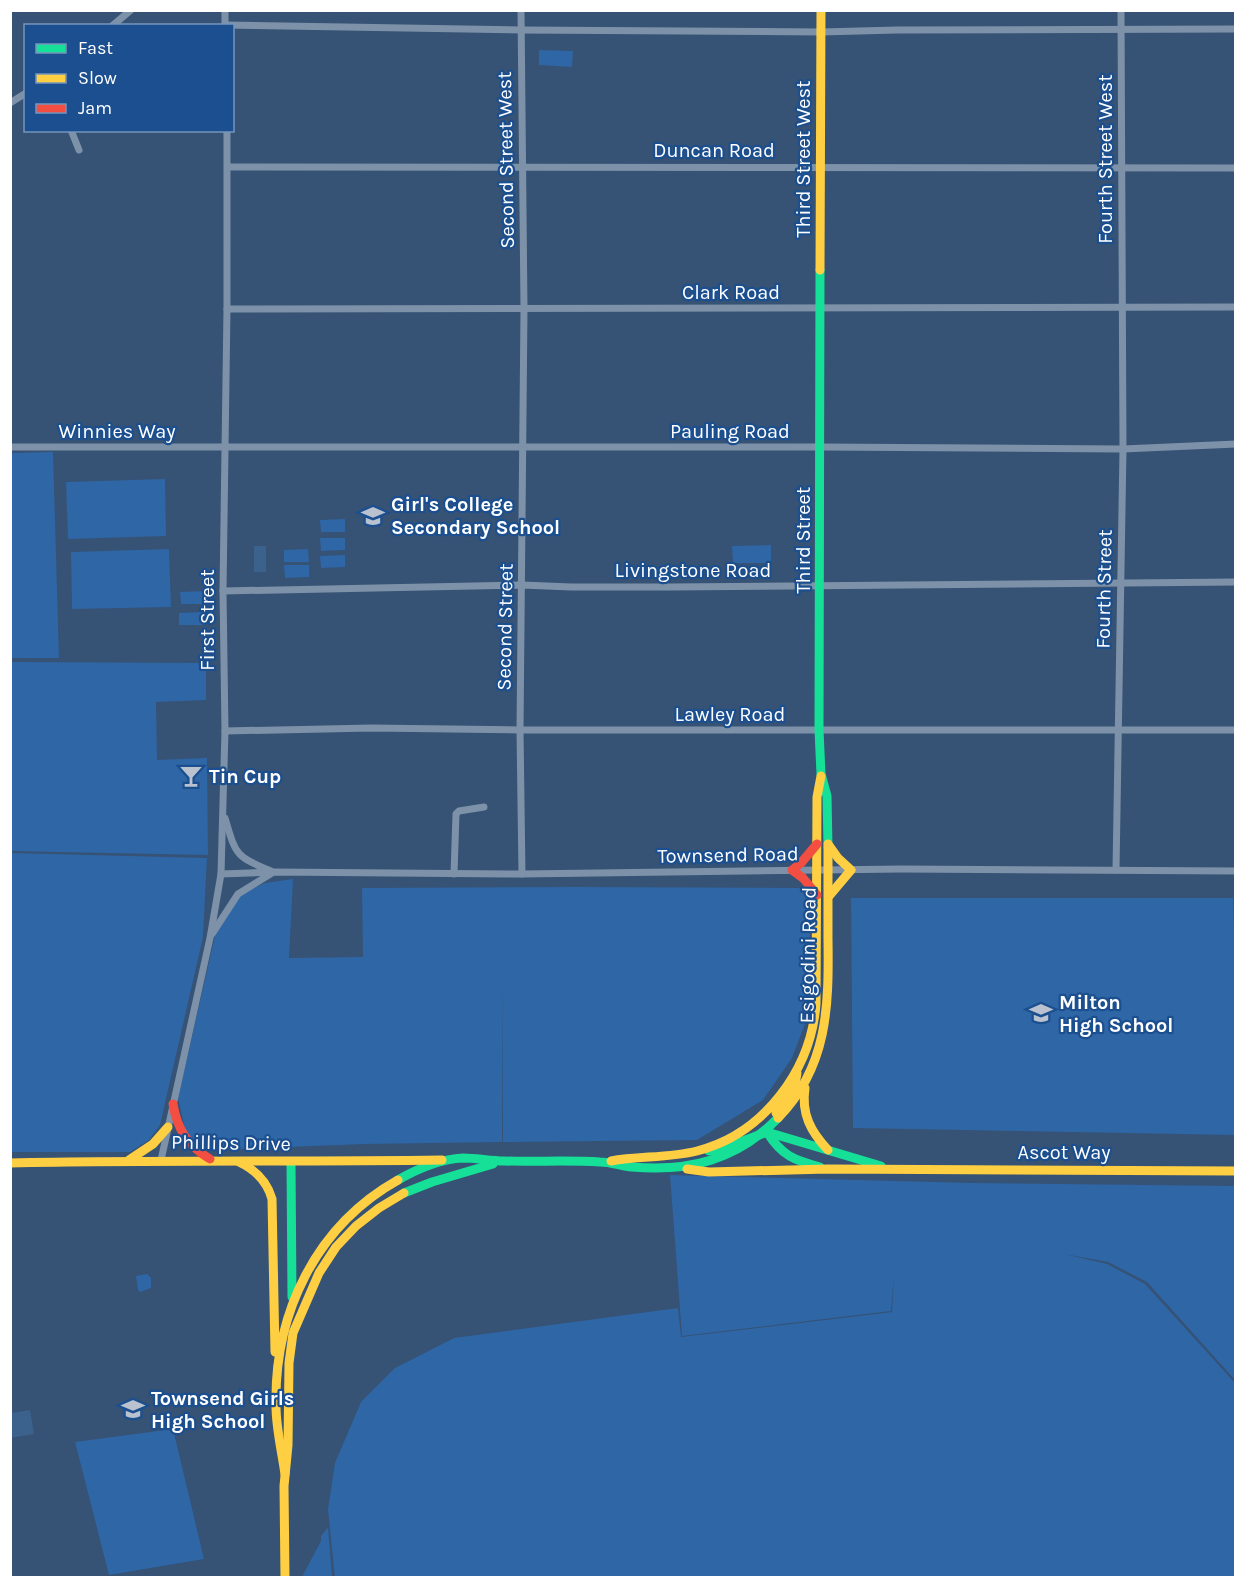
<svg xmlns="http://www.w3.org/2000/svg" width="1246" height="1588" viewBox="0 0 1246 1588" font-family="Karla,sans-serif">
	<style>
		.green { fill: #2f66a5 }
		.water { fill: #3b618d }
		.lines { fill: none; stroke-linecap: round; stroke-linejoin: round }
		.street { stroke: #7d92a8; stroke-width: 7 }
		.fast { stroke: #16e098; stroke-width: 9 }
		.slow { stroke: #ffcf43; stroke-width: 9 }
		.jam { stroke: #f24e42; stroke-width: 9 }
		.labels { text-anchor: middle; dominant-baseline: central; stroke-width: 4.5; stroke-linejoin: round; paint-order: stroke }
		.street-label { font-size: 20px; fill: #fff; stroke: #1b4f8f }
		.poi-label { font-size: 20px; font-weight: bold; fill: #fff; stroke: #1b4f8f; text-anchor: start }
	</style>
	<rect width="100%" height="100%" fill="#365274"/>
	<g class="green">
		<path d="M539,50l34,1 -1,16 -33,-2z"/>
		<path d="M53,452l6,206h-48v-205z"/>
		<path d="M165,479l1,57 -98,3 -2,-57z"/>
		<path d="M345,519v13h-24l-1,-12z"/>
		<path d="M320,538h25v12l-24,1z"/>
		<path d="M771,545v18h-38l-1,-17z"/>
		<path d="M169,549l2,58 -99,2 -1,-57z"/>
		<path d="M308,549l1,13h-25v-12z"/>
		<path d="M345,555v12l-24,1 -1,-12z"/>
		<path d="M284,565h25v12l-24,1z"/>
		<path d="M205,591v13h-24l-1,-12z"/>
		<path d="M203,612v13h-24v-12z"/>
		<path d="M11,662l195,1v37l-50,2 1,58 50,-2 1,97 -197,-4z"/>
		<path d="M11,853l196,5 -4,79 -43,188 -11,15 -19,12h-119z"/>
		<path d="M293,879l-4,79 74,-1 -1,-69 214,-1 225,1 10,7 -3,121 -16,42 -29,42 -66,40 -194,2 -1,-162v162l-137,2 -156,6 -23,-16 -8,-36 37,-162 23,-41 27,-12z"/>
		<path d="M851,898h382l3,94 -1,143 -382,-7z"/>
		<path d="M670,1175l303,8 262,3v194l-88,-98 -39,-20 -44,-8 43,10 38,20 90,99v194l-900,1 -7,-69 7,-46 26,-61 34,-34 59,-30 224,-30 3,29 211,-25 2,-38 -3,37 -209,25z"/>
		<path d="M147,1274l4,4v10l-11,4 -2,-2 -2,-14z"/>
		<path d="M173,1429l31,130 -95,16 -34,-133z"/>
		<path d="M328,1527l4,50h-30l19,-36v-5z"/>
	</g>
	<g class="water">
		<rect x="254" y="546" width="12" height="26"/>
		<path d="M30,1410l4,24 -23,4v-25z"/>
	</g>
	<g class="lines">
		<g class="street">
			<path d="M521,10l3,299 -4,421 2,144"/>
			<path d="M225,25l296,5 300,2 76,-2 339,-1"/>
			<path d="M112,26l19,-16"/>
			<path d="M225,26v-16"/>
			<path d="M10,103l16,-10"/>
			<path d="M71,130l8,20"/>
			<path d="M228,167l1008,1"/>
			<path d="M227,309l1009,-2"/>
			<path d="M10,447h811l302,2 113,-5"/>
			<path d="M223,591l299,-6 49,2h100l565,-5"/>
			<path d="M225,731l147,-3 148,2h716"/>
			<path d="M225,818c11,37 10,38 46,53"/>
			<path d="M1116,870l7,-421 -2,-439"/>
			<path d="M221,874l53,-2 248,2 379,-5 335,2"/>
			<path d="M454,874l2,-60 3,-3 25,-4"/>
			<path d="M212,934l26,-40 34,-21"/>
			<path d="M161,1160l49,-222 11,-64 4,-143 -2,-140 4,-282v-179"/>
		</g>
		<g class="fast">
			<path d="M820,270l-1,460 2,44 6,22 1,51"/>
			<path d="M767,1132c15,24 27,28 53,35"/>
			<path d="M709,1151l15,-3 43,-16 114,34"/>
			<path d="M291,1162l1,135"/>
			<path d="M398,1180c19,-11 43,-21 65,-22 14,0 27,3 41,3 32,1 64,-1 96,1 11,0 21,4 32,5 57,5 105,-7 146,-49"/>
			<path d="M404,1193l28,-11 61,-18"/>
		</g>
		<g class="slow">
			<path d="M820,270l1,-260"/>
			<path d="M828,844l10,14 13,12 -22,26"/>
			<path d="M805,1088c-4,26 6,44 23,62"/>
			<path d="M776,1113l19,-28 2,-12"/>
			<path d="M778,1118c50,-51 51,-112 50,-179 0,-31 0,-62 0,-92"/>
			<path d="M129,1160l24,-16 15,-17"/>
			<path d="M611,1161c28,-5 58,-3 86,-10 67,-17 114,-81 119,-147l1,-207 4,-21"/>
			<path d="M239,1162c17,8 28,19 33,37l3,153"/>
			<path d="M10,1163c144,-3 288,-1 432,-3"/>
			<path d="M687,1169l22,3 119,-3 408,2"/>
			<path d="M285,1474c-3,-22 -9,-45 -9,-68 -2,-93 40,-180 122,-226"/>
			<path d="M285,1578l-1,-92 4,-41 1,-82 4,-30 26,-60 17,-26 20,-21 23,-18 25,-15"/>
		</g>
		<g class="jam">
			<path d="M817,844l-16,19 -9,7 11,8 14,17"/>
			<path d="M173,1104c4,25 15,42 37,55"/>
		</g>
	</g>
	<defs>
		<g id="university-bare" transform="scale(1.8)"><path d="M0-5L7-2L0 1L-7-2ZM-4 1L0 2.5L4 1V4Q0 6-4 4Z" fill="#b9c2ce" stroke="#1b4f8f" stroke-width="2.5" paint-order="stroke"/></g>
		<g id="bar-bare" transform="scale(1.8)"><path d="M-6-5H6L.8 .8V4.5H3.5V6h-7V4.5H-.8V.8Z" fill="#b9c2ce" stroke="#1b4f8f" stroke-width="2.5" paint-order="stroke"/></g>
		<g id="school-bare" transform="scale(1.8)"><path d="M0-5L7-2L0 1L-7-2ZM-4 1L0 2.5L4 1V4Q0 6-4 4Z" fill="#b9c2ce" stroke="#1b4f8f" stroke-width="2.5" paint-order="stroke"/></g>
	</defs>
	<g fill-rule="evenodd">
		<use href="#university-bare" x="373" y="516"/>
		<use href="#bar-bare" x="191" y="776"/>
		<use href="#school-bare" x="1041" y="1013"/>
		<use href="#school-bare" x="133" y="1409"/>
	</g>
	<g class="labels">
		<g class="street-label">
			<text x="714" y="150">Duncan Road</text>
			<text transform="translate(803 159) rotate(-90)">Third Street West</text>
			<text transform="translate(1105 159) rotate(-90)">Fourth Street West</text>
			<text transform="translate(506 160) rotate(-91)">Second Street West</text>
			<text x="731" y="292">Clark Road</text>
			<text x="117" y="431">Winnies Way</text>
			<text x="730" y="431">Pauling Road</text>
			<text transform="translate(803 540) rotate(-90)">Third Street</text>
			<text x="693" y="570">Livingstone Road</text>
			<text transform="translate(1104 589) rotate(-89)">Fourth Street</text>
			<text transform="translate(207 620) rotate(-90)">First Street</text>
			<text transform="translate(505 627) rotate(-89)">Second Street</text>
			<text x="730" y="714">Lawley Road</text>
			<text transform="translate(728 855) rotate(-1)">Townsend Road</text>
			<text transform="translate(808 955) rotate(-89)">Esigodini Road</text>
			<text transform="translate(231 1143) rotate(1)">Phillips Drive</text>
			<text x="1064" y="1152">Ascot Way</text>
		</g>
		<g class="poi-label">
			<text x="391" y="504">Girl's College<tspan x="391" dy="23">Secondary School</tspan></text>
			<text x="209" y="776">Tin Cup</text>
			<text x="1059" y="1002">Milton<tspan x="1059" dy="23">High School</tspan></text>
			<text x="151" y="1398">Townsend Girls<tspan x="151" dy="23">High School</tspan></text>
		</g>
	</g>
	<rect width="1246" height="1588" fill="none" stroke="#ffffff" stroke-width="24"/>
	<rect x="24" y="24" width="210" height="108" fill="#1b4f8f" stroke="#7695bc" stroke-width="1.5"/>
	<rect x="36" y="44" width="30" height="9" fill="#16e098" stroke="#7695bc" stroke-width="1.5"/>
	<text x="78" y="54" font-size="18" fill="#ffffff">Fast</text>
	<rect x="36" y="74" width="30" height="9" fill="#ffcf43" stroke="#7695bc" stroke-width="1.5"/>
	<text x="78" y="84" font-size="18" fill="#ffffff">Slow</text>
	<rect x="36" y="104" width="30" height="9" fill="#f24e42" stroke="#7695bc" stroke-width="1.5"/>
	<text x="78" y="114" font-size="18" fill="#ffffff">Jam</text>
</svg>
